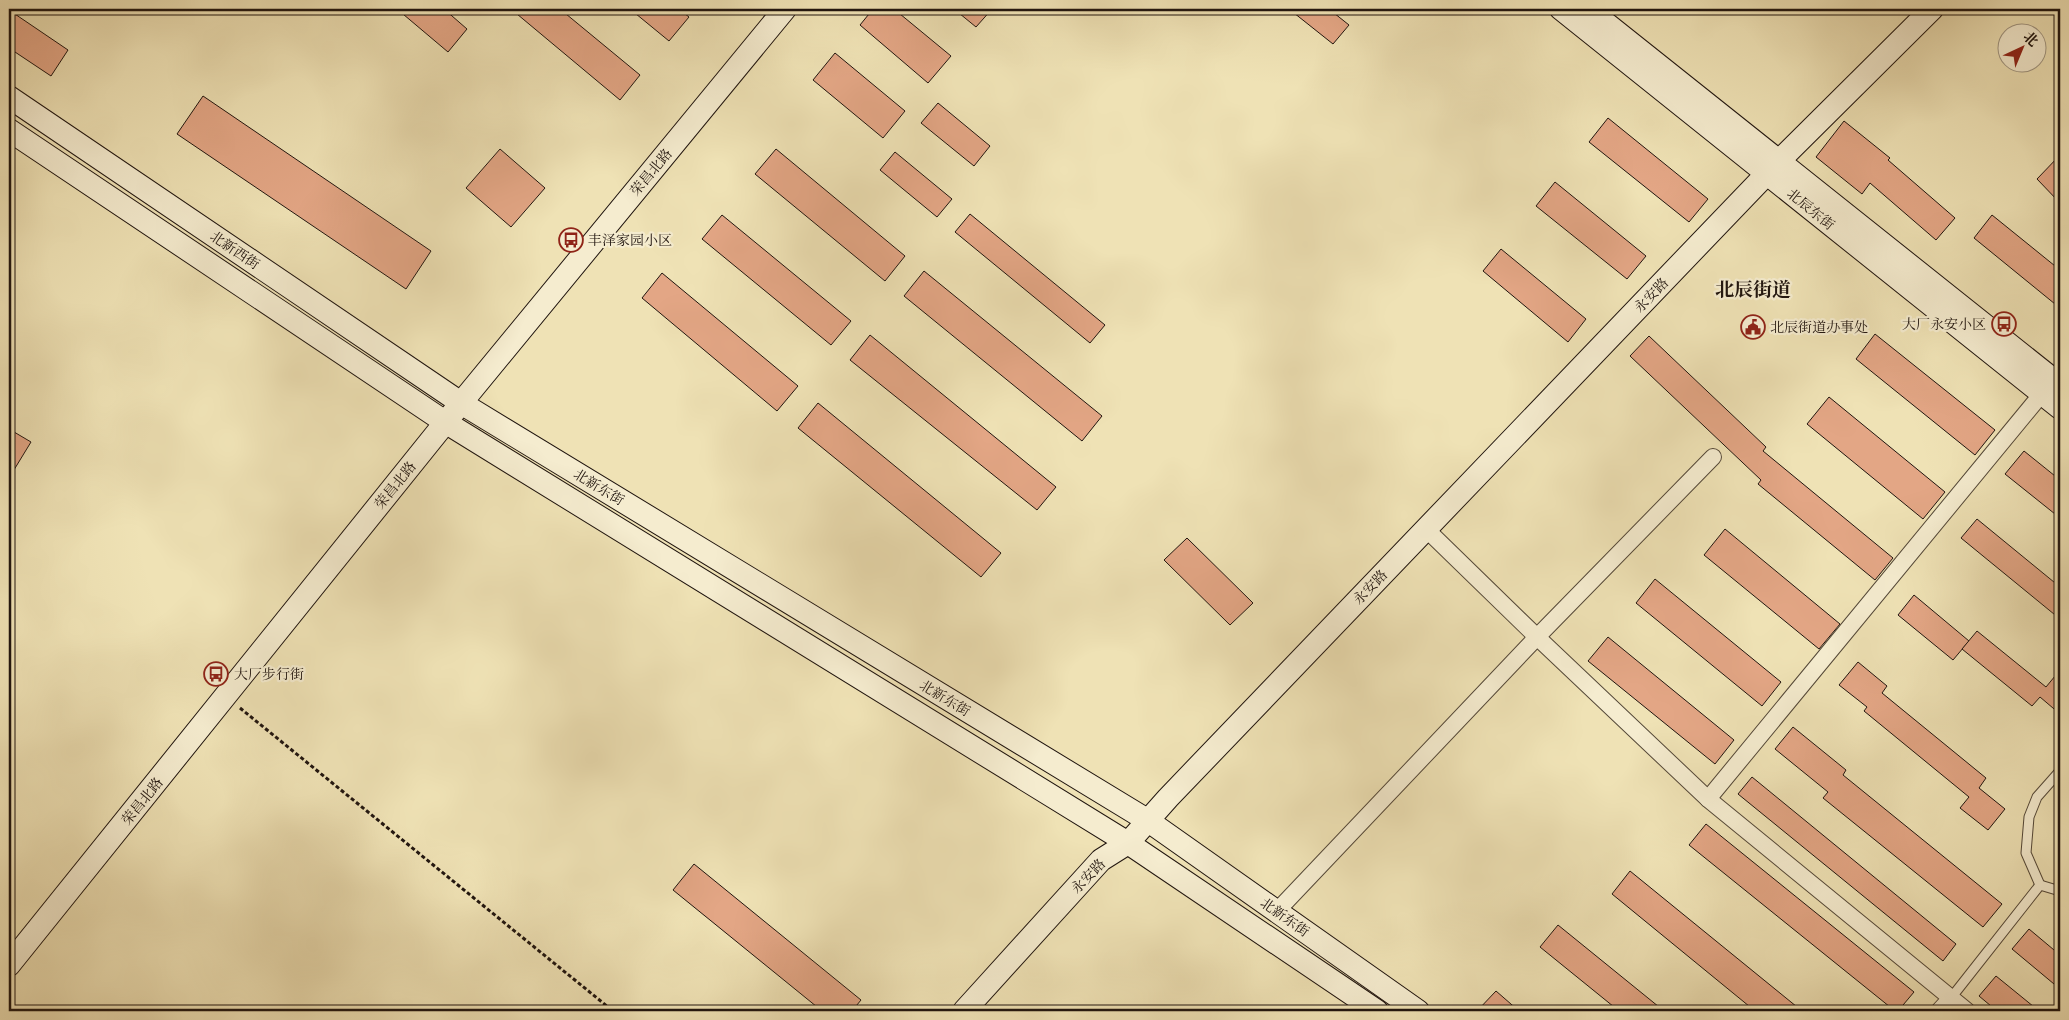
<svg xmlns="http://www.w3.org/2000/svg" width="2069" height="1020" viewBox="0 0 2069 1020" font-family="'Libre Caslon Text','Noto Serif SC',serif">
	<style>
		.building { fill: #e3a685; stroke: #20150f }
		.lines { fill: none; stroke-linecap: round; stroke-linejoin: round }
		.lane-casing { stroke: #544838; stroke-width: 11 }
		.street-casing { stroke: #544838; stroke-width: 18 }
		.secondary-casing { stroke: #20150f; stroke-width: 24 }
		.path { stroke: #20150f; stroke-width: 3; stroke-dasharray: 4 2.5; stroke-linecap: butt }
		.lane { stroke: #f5eccf; stroke-width: 9 }
		.street { stroke: #f5eccf; stroke-width: 16 }
		.secondary { stroke: #f5eccf; stroke-width: 22 }
		.labels { text-anchor: middle; dominant-baseline: central; stroke-width: 4.5; stroke-linejoin: round; paint-order: stroke }
		.street-label { font-size: 14px; fill: #20150f; stroke: #f5eccf }
		.poi-label { font-size: 14px; fill: #20150f; stroke: #f5eccf; text-anchor: start }
		.district-label { font-size: 19px; font-weight: bold; fill: #20150f; stroke: #f5eccf }
	</style>
	<rect width="100%" height="100%" fill="#efe2b5"/>
	<filter id="stains"><feTurbulence type="fractalNoise" baseFrequency=".004" numOctaves="4"/><feColorMatrix values="0 0 0 0 .2 0 0 0 0 .09 0 0 0 0 .02 0 0 0 .5 -.17"/></filter>
	<radialGradient id="worn" r=".72"><stop offset=".6" stop-color="#630" stop-opacity="0"/><stop offset="1" stop-color="#630" stop-opacity=".3"/></radialGradient>
	<g class="building">
		<path d="M397,9h47l23,20 -19,23z"/>
		<path d="M511,9h49l80,66 -20,25z"/>
		<path d="M630,9h49l10,8 -20,24z"/>
		<path d="M873,9h21l57,47 -23,27 -68,-58z"/>
		<path d="M954,9h38l-16,18z"/>
		<path d="M1289,9h40l20,16 -16,19z"/>
		<path d="M9,10l59,40 -17,26 -42,-28z"/>
		<path d="M835,53l70,58 -22,27 -70,-58z"/>
		<path d="M203,96l228,155 -25,38 -229,-155z"/>
		<path d="M938,103l52,43 -16,20 -53,-43z"/>
		<path d="M1608,118l100,81 -19,23 -100,-80z"/>
		<path d="M1844,121l46,37 -2,2 67,58 -19,22 -66,-57 -8,11 -46,-37z"/>
		<path d="M500,149l45,39 -34,39 -45,-39z"/>
		<path d="M776,149l129,107 -20,25 -130,-107z"/>
		<path d="M895,152l57,47 -15,18 -57,-47z"/>
		<path d="M2060,155v48l-23,-24z"/>
		<path d="M1555,182l91,74 -19,23 -91,-73z"/>
		<path d="M970,214l135,111 -15,18 -135,-111z"/>
		<path d="M722,215l129,106 -20,24 -129,-106z"/>
		<path d="M1992,215l68,55v28l-5,6 -81,-66z"/>
		<path d="M1501,249l85,70 -18,23 -85,-71z"/>
		<path d="M924,271l178,145 -20,25 -178,-145z"/>
		<path d="M662,273l136,113 -21,25 -135,-113z"/>
		<path d="M1875,334l120,96 -20,25 -119,-96z"/>
		<path d="M870,335l186,152 -19,23 -187,-150z"/>
		<path d="M1649,336l117,111 -3,4 130,107 -18,22 -117,-96 3,-4 -131,-124z"/>
		<path d="M1829,397l116,95 -22,27 -116,-95z"/>
		<path d="M818,403l183,150 -20,24 -183,-149z"/>
		<path d="M9,429l22,13 -22,36z"/>
		<path d="M2024,451l36,29v38l-55,-44z"/>
		<path d="M1977,519l83,68v32l-99,-81z"/>
		<path d="M1725,529l115,95 -21,25 -115,-94z"/>
		<path d="M1187,538l66,65 -23,22 -66,-65z"/>
		<path d="M1655,579l126,103 -19,24 -126,-103z"/>
		<path d="M1914,595l55,46 -16,19 -55,-45z"/>
		<path d="M1977,631l69,56 14,-17v44l-20,-17 -8,9 -70,-57z"/>
		<path d="M1608,637l126,103 -19,24 -127,-103z"/>
		<path d="M1858,662l29,24 -5,7 104,85 -7,10 26,21 -17,21 -28,-22 9,-11 -105,-86 3,-4 -28,-22z"/>
		<path d="M1793,727l53,43 -3,5 159,129 -19,23 -160,-129 5,-6 -53,-43z"/>
		<path d="M1752,777l204,167 -13,17 -205,-167z"/>
		<path d="M1706,824l208,168 -16,19h-3l-206,-166z"/>
		<path d="M694,864l167,136 -9,11h-30l-149,-121z"/>
		<path d="M1630,871l172,140h-47l-143,-117z"/>
		<path d="M1558,925l106,86h-45l-79,-64z"/>
		<path d="M2029,929l31,26v34l-48,-40z"/>
		<path d="M1996,976l43,35h-42l-18,-15z"/>
		<path d="M1496,991l23,20h-42z"/>
	</g>
	<g class="lines">
		<g class="lane-casing">
			<g id="lane">
				<path d="M2040,885l-14,-32 3,-36 8,-20 23,-26"/>
				<path d="M2040,885l20,6"/>
				<path d="M1951,998l89,-113"/>
			</g>
		</g>
		<g class="street-casing">
			<g id="street">
				<path d="M1426,529l111,108 171,162 259,212"/>
				<path d="M1708,799l341,-414"/>
				<path d="M1277,911l260,-274 176,-180"/>
				<path d="M1939,1011l12,-13"/>
			</g>
		</g>
		<g class="secondary-casing">
			<g id="secondary">
				<path d="M1561,9l499,399"/>
				<path d="M1588,9l472,376"/>
				<path d="M9,97l452,306 686,417 271,191"/>
				<path d="M9,130l436,292 683,421 249,168"/>
				<path d="M9,965l452,-562 324,-394"/>
				<path d="M964,1011l137,-151 27,-17 40,-45 610,-636 154,-153"/>
			</g>
		</g>
		<path class="path" d="M240,708l373,303"/>
		<use href="#lane" class="lane"/>
		<use href="#street" class="street"/>
		<use href="#secondary" class="secondary"/>
	</g>
	<defs>
		<g id="bus-ring" transform="scale(1.25)"><circle r="9.5" fill="#f5eccf" stroke="#8f2418" stroke-width="1.5"/><path d="M-5-6H5V4H4V6H2V4H-2V6H-4V4H-5ZM-3.5-4V0h7V-4ZM-3.5 1.2v1.5H-2V1.2ZM2 1.2v1.5H3.5V1.2Z" fill="#8f2418"/></g>
		<g id="civic-ring" transform="scale(1.25)"><circle r="9.5" fill="#f5eccf" stroke="#8f2418" stroke-width="1.5"/><path d="M-.6-6.5H3V-4.5H.6V-3L4-1V1h2V6H-6V1h2V-1L-.6-3ZM-1.2 2.5V6h2.4V2.5Z" fill="#8f2418"/></g>
	</defs>
	<g fill-rule="evenodd">
		<use href="#bus-ring" x="571" y="240"/>
		<use href="#bus-ring" x="2004" y="324"/>
		<use href="#civic-ring" x="1753" y="327"/>
		<use href="#bus-ring" x="216" y="674"/>
	</g>
	<g class="labels">
		<g class="street-label">
			<text transform="translate(651 172) rotate(-50)">荣昌北路</text>
			<text transform="translate(1811 209) rotate(39)">北辰东街</text>
			<text transform="translate(235 250) rotate(34)">北新西街</text>
			<text transform="translate(1651 295) rotate(-46)">永安路</text>
			<text transform="translate(395 485) rotate(-51)">荣昌北路</text>
			<text transform="translate(599 487) rotate(31)">北新东街</text>
			<text transform="translate(1370 587) rotate(-46)">永安路</text>
			<text transform="translate(945 698) rotate(31)">北新东街</text>
			<text transform="translate(142 801) rotate(-51)">荣昌北路</text>
			<text transform="translate(1088 876) rotate(-46)">永安路</text>
			<text transform="translate(1285 917) rotate(35)">北新东街</text>
		</g>
		<g class="poi-label">
			<text x="588" y="240">丰泽家园小区</text>
			<text x="1986" y="324" text-anchor="end">大厂永安小区</text>
			<text x="1770" y="327">北辰街道办事处</text>
			<text x="234" y="674">大厂步行街</text>
		</g>
		<g class="district-label">
			<text x="1753" y="289">北辰街道</text>
		</g>
	</g>
	<rect width="2069" height="1020" fill="none" stroke="#efe2b5" stroke-width="30"/>
	<rect x="10" y="10" width="2049" height="1000" fill="none" stroke="#20150f" stroke-width="2.5"/>
	<rect x="15" y="15" width="2039" height="990" fill="none" stroke="#20150f"/>
	<g transform="translate(2022 48) rotate(44)"><circle r="24" fill="#f5eccf" stroke="#a09682"/>
	<path d="M0-4L9 19L0 12L-9 19Z" fill="#8f2418"/>
	<text y="-8" font-size="14" font-weight="bold" text-anchor="middle" fill="#20150f">北</text>
	</g>
	<rect width="100%" height="100%" filter="url(#stains)"/>
	<rect width="100%" height="100%" fill="url(#worn)"/>
</svg>
